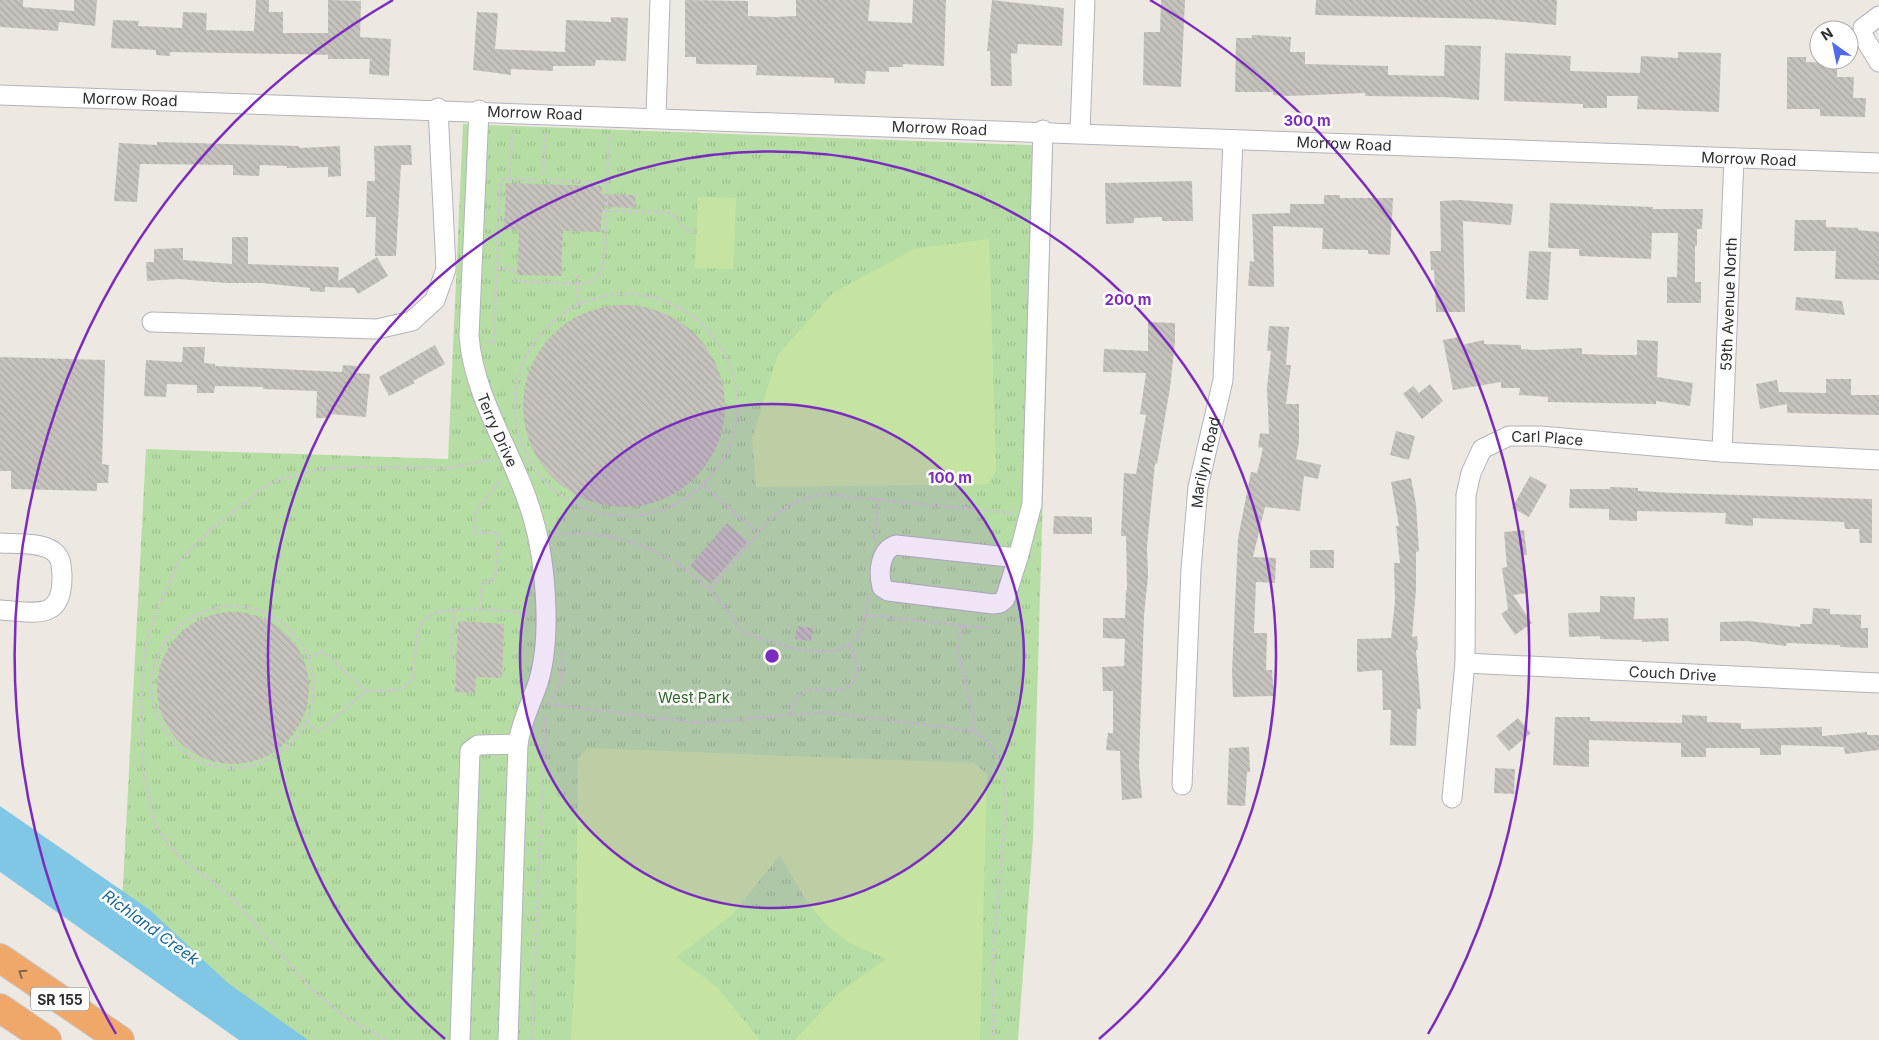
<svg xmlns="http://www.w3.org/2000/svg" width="1879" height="1040" viewBox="0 0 1879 1040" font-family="Inter,sans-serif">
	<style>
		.grass { fill: url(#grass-tufts) }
		.pitch { fill: #c6e4a1 }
		.water { fill: #80c7e5 }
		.building { fill: url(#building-back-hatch) }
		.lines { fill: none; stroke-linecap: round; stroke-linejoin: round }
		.minor-casing { stroke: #b2b3bc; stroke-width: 21 }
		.highway-casing { stroke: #c9c9c9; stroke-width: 30 }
		.path { stroke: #c9c9c9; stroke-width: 3; stroke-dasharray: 4 2.5; stroke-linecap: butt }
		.minor { stroke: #fff; stroke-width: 19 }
		.highway { stroke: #f0a86a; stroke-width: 28 }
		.oneway { stroke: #856549 }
		.ring { fill: none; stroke: #7b2cbf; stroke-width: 2.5 }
		.labels { text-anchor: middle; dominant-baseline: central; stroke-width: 5; stroke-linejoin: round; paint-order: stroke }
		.shield { fill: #fff; stroke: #6d6d6d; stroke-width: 1 }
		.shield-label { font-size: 14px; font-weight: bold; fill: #2e2e2e }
		.street-label { font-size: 15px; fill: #2e2e2e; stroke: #fff }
		.park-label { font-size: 15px; fill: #2e6622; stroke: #fff }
		.water-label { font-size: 16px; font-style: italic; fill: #1b6795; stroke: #fff }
		.centre { fill: #7b2cbf; stroke: #fff; stroke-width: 2.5 }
		.ring-label { font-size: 15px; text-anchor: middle; font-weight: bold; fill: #7b2cbf; stroke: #fff; stroke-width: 5; stroke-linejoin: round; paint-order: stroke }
	</style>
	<defs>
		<pattern id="grass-tufts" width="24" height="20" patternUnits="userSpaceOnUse" patternTransform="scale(1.25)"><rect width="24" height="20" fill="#b6dea4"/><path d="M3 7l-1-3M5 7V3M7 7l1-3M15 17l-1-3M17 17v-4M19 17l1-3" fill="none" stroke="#9dbf8e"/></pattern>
		<pattern id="building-back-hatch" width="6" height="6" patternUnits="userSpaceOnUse" patternTransform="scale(1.25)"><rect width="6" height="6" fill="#c6c3bd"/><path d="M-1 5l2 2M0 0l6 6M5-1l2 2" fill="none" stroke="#aaa8a3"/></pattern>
	</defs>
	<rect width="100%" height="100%" fill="#ede9e2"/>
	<path class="grass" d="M463,124l590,22 -20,694 -15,200h-721l-175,-137 24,-454 302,10z"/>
	<g class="pitch">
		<path d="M698,197l38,1 -3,71 -38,-1z"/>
		<path d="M989,239l7,231 -8,14 -232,3 -4,-49 26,-83 55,-62 81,-44z"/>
		<path d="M588,748l386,15 13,11 -7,266h-185l44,-47 47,-34c-10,-5 -22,-9 -32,-14 -36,-19 -55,-56 -74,-90l-47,59 -57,43 41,30 43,53h-189l5,-85 2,-197z"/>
	</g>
	<path class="water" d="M0,806l150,104 78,73 80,57h-69l-239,-168z"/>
	<g class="building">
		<path d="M0,0h23v7l51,4v-11h23l-2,26 -36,-4 -1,9 -58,-4z"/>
		<path d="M256,0h13v12h14v21h45v-33l33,1 -1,36 31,2 -2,37 -20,-2 1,-15h-42v-4l-36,-1 -122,-2v4l-14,-1v-5l-45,-2 2,-28 26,1 -1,5 44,2 1,-16 24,1 -1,17 48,1z"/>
		<path d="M685,0l63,1v15l27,1 21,-1v-16h74l-2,21 44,2 1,-23h33l-2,66 -41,-2v3h-14v5l-23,-1 -1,13 -31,-1v-5l-78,-3 1,-10 -61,-1v-7h-11z"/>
		<path d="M992,0l72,8 -2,38 -44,-2 -1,10 -6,-1 1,33h-21l-1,-35h-3z"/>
		<path d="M1161,0h24l-4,87 -38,-2 1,-53h16z"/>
		<path d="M1316,0h241l-1,25 -66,-6 -175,-4z"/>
		<path d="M477,12l21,1 -3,36 70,3 1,-32 45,2v-5l17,1 -2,43 -30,-1 -1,6h-42v5l-42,-2v6l-38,-5z"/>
		<path d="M1252,35l39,2 -1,15h15v12l83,2v9l56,1 1,-31 36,1 -2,54 -35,-3 -79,-1v-3l-77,3 -15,-1v-3h-38l1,-54h16z"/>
		<path d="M1678,52l43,1 -2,59 -82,-3 1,-13h-31v12h-24v-4l-79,-3 1,-48 66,3 -1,15 70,2 1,-17 37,2z"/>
		<path d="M1787,57h19v5l31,1v14h17l-1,21h13l-1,19 -45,-1v-7h-33z"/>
		<path d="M157,142l142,4v2l41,-2 1,30 -13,1v-10l-41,1v-2l-27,-1 -1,11 -26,-1v-10l-93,-1 -3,38 -23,-1 5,-58 38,2z"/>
		<path d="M411,145l1,20h-11l-5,91h-21l1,-39h-10l1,-36h8l-1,-35z"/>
		<path d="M1192,181l1,40h-31v-4l-28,1v5l-28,1 -1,-41z"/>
		<path d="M506,183l96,3v8l34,1 -1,13 -33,-1 -1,25 -38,-1 -2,45 -44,-1 2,-45h-15z"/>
		<path d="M1324,195h16v3h53l-3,57 -22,-1v-4l-46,-1 1,-21 -50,-2 1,61 -26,-1 2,-25 4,1 -2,-48 38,-1v-9h34z"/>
		<path d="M1460,200l53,4 -2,21 -48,-4 2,91h-29l-2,-42h-3l-1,-19h11l-1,-50z"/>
		<path d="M1550,203l103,4v2h50l-1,20h-5v17h-2v36h6v21h-34v-26h10l1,-44h-26l-1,26 -72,-3v-7l-31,-1z"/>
		<path d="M1795,220h31v7l32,1v2l21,2v48l-44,-1 1,-28h-42z"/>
		<path d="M232,237h16v27l91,3 -1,14 39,-24 11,19 -30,18 -4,-6 -29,-1v5l-15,-1v-3l-48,-5h-36l-48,-4 -31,2 -1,-19h8v-13l29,-1v12l49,4z"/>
		<path d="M1529,251l22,1 -3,48 -22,-1z"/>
		<path d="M1796,297l46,4 3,14 -50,-5z"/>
		<circle cx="624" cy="406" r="101"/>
		<path d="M1148,322l27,1v19l-5,46 -13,76 -2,-1 -8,84 1,29 -4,39 -5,150 3,33 -20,2 -2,-49 -14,-1 2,-17h5v-42h-10l-1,-24 22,-1 1,-27 -22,-1v-20h22l1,-28h1l-1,-54h-5l3,-63 12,1 10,-59 -6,-1 6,-41 -43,-1 1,-23 44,2z"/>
		<path d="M1269,326l20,1 -3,38h5l-5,39h13v38l-3,17 25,6 -3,14 -14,-3 -4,35 -35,-4 -12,50 23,1 -1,25 -19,-1 -2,51h13l-1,37h6l2,26 -41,1 -1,-26 6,-133 13,-66 6,1 6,-25 -5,-1 2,-14 9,1 -2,-46 4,-37h-4z"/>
		<path d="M1459,337l2,8 23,-5v4l37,1v4l15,1 46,-2v6l27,1h28v-15l21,1 -1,36 36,6 -3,23 -34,-5v3l-108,-2v-5l-29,-2 1,-7h-19v-6l-48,8 -10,-50z"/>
		<path d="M435,345l10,19 -32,17 2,2 -26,13 -10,-19z"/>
		<path d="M183,347h22l-1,16 11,1v2l127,6 1,-7 14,1 -1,7 14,1 -4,43 -36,-3v4h-14l1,-27 -54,-2v-2l-48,-1 -1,7h-17v-8l-30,-1 -1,13 -22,-1 2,-36 36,2z"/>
		<path d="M0,357l105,3 -3,104 7,1 -1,18h-11v8l-86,-2v-18h-11z"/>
		<path d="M1826,379h25v16h28v20l-92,-2v-9l-27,5 -4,-25 21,-4 2,12 47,1z"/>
		<path d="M1430,384l13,17 -21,18 -19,-25 10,-8 6,7z"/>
		<path d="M1396,431l19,5 -6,24 -19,-5z"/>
		<path d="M1530,476l17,9 -18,32 -17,-9z"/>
		<path d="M1411,478l5,26 3,47 -3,1v38l-4,47 5,-1 1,14h-2l5,59h-4l-1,37 -26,-1 1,-35h-8l-1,-40 -25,2v-33l34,-1 4,-37 -1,-38h6l-4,-37h3l-8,-44z"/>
		<path d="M1610,487l28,1v3l35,2 199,6v44h-12l-1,-14h-14l-1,-7 -91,-4v8l-28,-2 1,-11 -89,-2v10l-28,-1v-11l-40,-1 1,-19h40z"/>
		<path d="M1054,516l38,1v17h-39z"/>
		<path d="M727,523l21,18 -37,43 -21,-18z"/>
		<path d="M1524,530l3,25h-4l5,38 -15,2 19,28 -17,12 -14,-21 7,-5 -6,-41 5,-1 -3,-35z"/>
		<rect x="1310" y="550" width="24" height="18"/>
		<path d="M1600,596l35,1 -1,22 34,-1 1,23 -27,1v-2l-42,-1v-3l-31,1 -1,-24 32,-1z"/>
		<path d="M1813,608l17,1v5l31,1v13h7v20l-28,-1v-2l-53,-2 -1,3 -39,-5h-27v-19l29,-1 51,6v-3h12z"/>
		<circle cx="233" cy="688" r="76"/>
		<path d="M458,621l46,3 -2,54 -26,-1 -1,16 -20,-1z"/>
		<path d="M797,626l16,2 -2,13 -16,-2z"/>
		<path d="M1682,715l25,1v6l34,1v6l81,-2v9l45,-4v3h12v15l-34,4 -1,-7 -63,-2v10h-21v-7h-54v9h-25v-14l-92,-3v27l-36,-2 2,-48h35v4l92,2z"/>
		<path d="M1518,718l13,15 -22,18 -13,-15z"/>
		<path d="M1249,747l1,25h-3l-2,34 -18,-1 2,-57z"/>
		<path d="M1495,768l20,1 -1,25 -20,-1z"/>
	</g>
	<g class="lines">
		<g class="minor-casing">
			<g id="minor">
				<path d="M1879,16l-16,12v8l16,26"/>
				<path id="s1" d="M0,95c627,18 1253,46 1879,68"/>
				<path id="s2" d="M479,110l-10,226c5,65 47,120 64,182 13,44 19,121 5,165 -7,21 -17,39 -20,61l-10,296"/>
				<path d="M656,115l4,-115"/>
				<path d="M1080,132l5,-132"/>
				<path d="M152,322l225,7 35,-8 23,-21 11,-31 -8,-161"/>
				<path id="s3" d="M1722,452l12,-294"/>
				<path d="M0,543c15,1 40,-1 53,8 9,7 8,14 9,24 1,47 -27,37 -62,35"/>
				<path d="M1018,558l-122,-13c-16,5 -18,27 -14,42l6,4 105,13 7,-1 5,-4 13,-41 14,-54 11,-374"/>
				<path id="s4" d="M1465,663l414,20"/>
				<path id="s5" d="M1182,785l9,-215 7,-83 25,-107 10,-240"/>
				<path id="s6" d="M1452,798l13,-135 1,-168 5,-22 11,-24 27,-13h31l182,16 157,8"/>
				<path d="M460,1040l10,-289 8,-6 40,-1"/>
			</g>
		</g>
		<g class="highway-casing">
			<g id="highway">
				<path d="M0,958l120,82"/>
				<path d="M0,1008l47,32"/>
			</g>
		</g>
		<g class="path">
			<path d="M543,175l2,-42"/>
			<path d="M510,179l2,-47"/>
			<path d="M548,180l60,3"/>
			<path d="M602,211l65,1 8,4 10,13 10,3"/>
			<path d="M497,268l18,1 -1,12 64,3 15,-3 5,-4 4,-7 3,-23 4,-111"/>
			<circle cx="626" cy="405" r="111"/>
			<path d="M578,305v-31"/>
			<path d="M487,342h7l6,-157 4,-6 33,1"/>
			<path d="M703,485l55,48"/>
			<path d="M556,534c78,-7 147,32 186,98 35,10 102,42 121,-6 4,-9 4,-21 5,-30"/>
			<path d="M874,540l5,-40"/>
			<path d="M710,589l62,-72 23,-15 27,-8 190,19"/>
			<circle cx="233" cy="687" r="81"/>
			<path d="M480,611l2,-29h9l5,-8 3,-41 -25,-1 1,-20 26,-32"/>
			<path d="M866,615l120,13"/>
			<path d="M962,625l-4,25 15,65v17"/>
			<path d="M451,659l3,-49"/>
			<path d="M366,691c16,-1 38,3 47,-13 3,-17 1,-39 8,-54 11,-24 85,-12 108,-11"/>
			<path d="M552,699l9,-17 2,-30"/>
			<path d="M548,704l151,19 125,-11 133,17 16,3 11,6 9,11 10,20 3,38 -14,165 2,68"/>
			<path d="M790,715c2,-9 6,-19 14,-23 18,-9 48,11 53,-22 1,-10 -2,-18 -9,-25"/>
			<path d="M306,722l13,10 47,-41 -43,-40 -14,7"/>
			<path d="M386,1040l-39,-22 -38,-31 -76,-89 -49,-37 -13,-13 -16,-24 -12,-54 -2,-69 5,-58 10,-31 23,-50 30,-31 60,-47 13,-5 40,-10 28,-2 99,1 44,-9"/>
			<path d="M532,1040l13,-322"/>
		</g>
		<use href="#minor" class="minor"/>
		<use href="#highway" class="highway"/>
	</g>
	<defs><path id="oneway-chevron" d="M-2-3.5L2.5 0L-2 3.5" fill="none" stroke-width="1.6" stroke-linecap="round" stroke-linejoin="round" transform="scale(1.25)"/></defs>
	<use class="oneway" href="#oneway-chevron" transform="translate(22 973) rotate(-146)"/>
	<circle cx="772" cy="656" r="252" fill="#7b2cbf" fill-opacity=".12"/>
	<g class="ring">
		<circle cx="772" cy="656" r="252"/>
		<path d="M445 1039A504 504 0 1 1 1099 1039"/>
		<path d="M116 1034A757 757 0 0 1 393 0M1150 0A757 757 0 0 1 1428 1034"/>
	</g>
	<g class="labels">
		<rect class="shield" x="31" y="987.5" width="58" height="23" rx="4"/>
		<g class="shield-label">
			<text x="60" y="999">SR 155</text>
		</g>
		<g class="street-label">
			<text stroke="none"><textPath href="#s1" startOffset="130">Morrow Road</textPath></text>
			<text stroke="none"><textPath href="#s1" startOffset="535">Morrow Road</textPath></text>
			<text stroke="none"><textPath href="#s1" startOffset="940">Morrow Road</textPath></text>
			<text stroke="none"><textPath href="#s1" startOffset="1345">Morrow Road</textPath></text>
			<text stroke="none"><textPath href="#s1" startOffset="1750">Morrow Road</textPath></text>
			<text stroke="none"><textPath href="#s3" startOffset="148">59th Avenue North</textPath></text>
			<text stroke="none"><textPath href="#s2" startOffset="325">Terry Drive</textPath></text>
			<text stroke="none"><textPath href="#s6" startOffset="421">Carl Place</textPath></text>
			<text stroke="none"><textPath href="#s5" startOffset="324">Marilyn Road</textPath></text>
			<text stroke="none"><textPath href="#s4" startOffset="208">Couch Drive</textPath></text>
		</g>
		<g class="park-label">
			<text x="694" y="697">West Park</text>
		</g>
		<g class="water-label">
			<text transform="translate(151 927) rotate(36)">Richland Creek</text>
		</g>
	</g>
	<circle cx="772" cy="656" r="8" class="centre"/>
	<g class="ring-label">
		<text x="1307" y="126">300 m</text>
		<text x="1128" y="305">200 m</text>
		<text x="950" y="483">100 m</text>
	</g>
	<g transform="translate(1834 45) rotate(327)"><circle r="24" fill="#ffffff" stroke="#ababab"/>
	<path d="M0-4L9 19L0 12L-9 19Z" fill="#526aea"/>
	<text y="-8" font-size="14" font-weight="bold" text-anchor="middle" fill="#2e2e2e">N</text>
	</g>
</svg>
